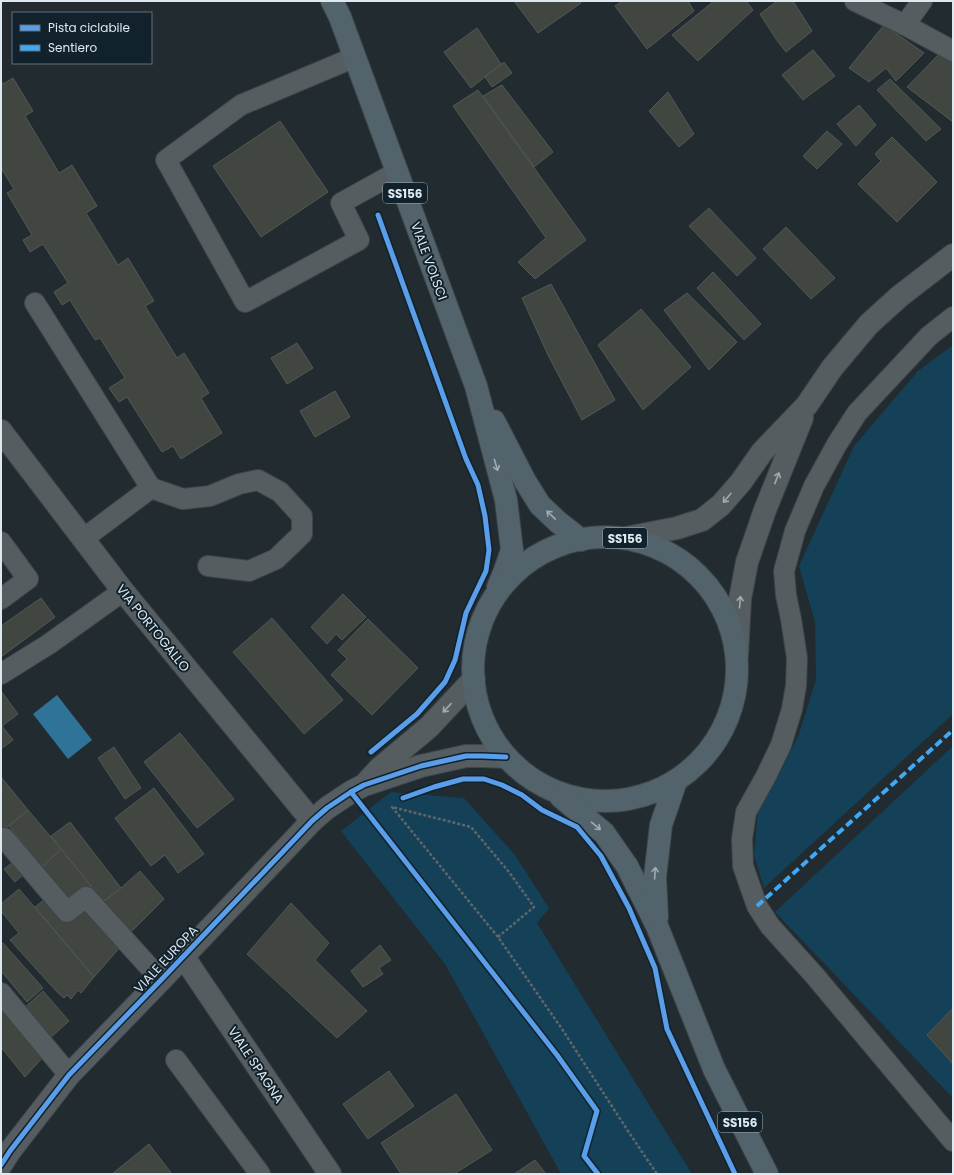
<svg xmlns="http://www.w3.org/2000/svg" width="954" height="1175" viewBox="0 0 954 1175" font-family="Poppins,sans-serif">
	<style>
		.green { fill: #144158 }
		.water { fill: #307398 }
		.building { fill: #414740; stroke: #535856 }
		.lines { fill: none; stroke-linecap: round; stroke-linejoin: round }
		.service-casing { stroke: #3d464a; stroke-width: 22 }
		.minor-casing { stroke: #3d464a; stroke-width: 24 }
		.tertiary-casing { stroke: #3d464a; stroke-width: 24 }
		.primary-casing { stroke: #3d464a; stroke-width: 24 }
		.path { stroke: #60666a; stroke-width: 2.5; stroke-dasharray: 3 2; stroke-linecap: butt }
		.service { stroke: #565d61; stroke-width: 20 }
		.minor { stroke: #565d61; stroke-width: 22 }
		.tertiary { stroke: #565d61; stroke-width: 22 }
		.primary { stroke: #53636c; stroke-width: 22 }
		.quiet { stroke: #3fa9f5; stroke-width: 4; stroke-dasharray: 8 4; stroke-linecap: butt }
		.cycleway-casing { stroke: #11222c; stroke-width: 8 }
		.cycleway { stroke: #5a9eea; stroke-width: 5 }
		.oneway { stroke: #9facb4 }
		.oneway2 { stroke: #a1a9af }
		.labels { text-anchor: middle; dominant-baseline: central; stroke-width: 4; stroke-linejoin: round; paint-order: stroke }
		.shield { fill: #11222c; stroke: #a0adb4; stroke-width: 1 }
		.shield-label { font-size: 12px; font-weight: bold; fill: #dee8ef }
		.street-label { font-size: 13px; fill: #dee8ef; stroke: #11222c }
	</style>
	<rect width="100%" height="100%" fill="#212b30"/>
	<g class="green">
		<path d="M953,345v369l-189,174 -10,-33 4,-43 20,-35 21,-43 17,-55 -1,-57 -16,-56 55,-120 64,-75z"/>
		<path d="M953,746v352l-178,-186z"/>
		<path d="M391,792l73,6 51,57 34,53 -12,15 155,251h-131l-116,-210 -104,-133z"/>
	</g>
	<path class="water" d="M57,695l35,45 -24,19 -35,-45z"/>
	<g class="building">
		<path d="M514,1h65l2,2 -43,30z"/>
		<path d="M623,1h65l6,10 -47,38 -32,-43z"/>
		<path d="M714,1h32l7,9 -55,51 -26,-26z"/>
		<path d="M777,1h16l19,30 -26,21 -10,-13 -16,-25z"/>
		<path d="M884,25l40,28 -28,28 -10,-13 -17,14 -20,-14z"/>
		<path d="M477,28l24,36 -30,24 -27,-36z"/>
		<path d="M813,50l22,26 -32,24 -21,-25z"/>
		<path d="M940,53l13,10v59l-46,-35z"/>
		<path d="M504,62l8,11 -20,14 -7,-10z"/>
		<path d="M13,78l20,33 -8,5 34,57 13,-8 25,41 -11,7 32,52 10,-7 26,43 -9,5 32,52 7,-5 25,40 -8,5 21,35 -41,26 -8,-13 -11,6 -35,-55 -8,5 -10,-14 16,-10 -25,-40 -5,2 -25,-40 -8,5 -8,-13 14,-9 -25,-39 -13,8 -7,-12 9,-5 -25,-42 7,-4 -13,-21v-88l2,4z"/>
		<path d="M890,79l51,50 -15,12 -49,-51z"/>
		<path d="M502,85l51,67 -19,15 -51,-71z"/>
		<path d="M478,90l108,150 -51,39 -17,-17 28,-24 -93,-132z"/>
		<path d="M668,92l26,42 -15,13 -30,-36z"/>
		<path d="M859,105l17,20 -20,21 -19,-22z"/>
		<path d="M280,121l48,71 -67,45 -48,-71z"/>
		<path d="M827,131l15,13 -25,25 -14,-13z"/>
		<path d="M892,137l45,45 -40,40 -39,-38 23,-23 -6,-7z"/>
		<path d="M709,208l47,50 -19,18 -48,-50z"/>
		<path d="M786,227l49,51 -24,21 -48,-50z"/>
		<path d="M713,272l48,52 -17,16 -47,-52z"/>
		<path d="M551,284l64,116 -33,20 -34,-65 -26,-57z"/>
		<path d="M687,293l50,49 -28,28 -45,-60z"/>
		<path d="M641,309l50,58 -48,43 -45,-65z"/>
		<path d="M297,343l16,25 -26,16 -16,-26z"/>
		<path d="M335,391l15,26 -35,20 -15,-26z"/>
		<path d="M343,594l23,23 -24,23 -6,-6 -9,10 -16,-17z"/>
		<path d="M41,598l14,19 -54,40v-31z"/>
		<path d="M272,618l71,82 -39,34 -71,-82z"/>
		<path d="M368,619l50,49 -46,47 -41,-40 16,-16 -9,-9z"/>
		<path d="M1,691l17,23 -16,12 11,14 -12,9z"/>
		<path d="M180,733l54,66 -37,29 -53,-66z"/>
		<path d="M114,747l27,41 -16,11 -27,-41z"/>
		<path d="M1,777l27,33 -27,22z"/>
		<path d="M154,788l50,66 -26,19 -13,-18 -14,11 -36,-48z"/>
		<path d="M28,810l33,39 -19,18 -33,-41z"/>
		<path d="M70,822l51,66 -18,14 -52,-66z"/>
		<path d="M61,849l30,37 -20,17 -29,-36z"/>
		<path d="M13,862l10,13 -8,7 -11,-13z"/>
		<path d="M140,871l24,28 -36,36 -25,-33 18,-14z"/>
		<path d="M19,889l75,88 -13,16 -3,-3 -7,9 -4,-4 -3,3 -7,-6 -47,-52 9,-7 -18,-22v-7z"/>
		<path d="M49,896l39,7 34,42 -28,32 -59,-70z"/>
		<path d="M291,903l38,40 -14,17 52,51 -30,27 -90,-84z"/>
		<path d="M3,943l40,45 -16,14 -26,-31v-27z"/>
		<path d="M380,945l11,15 -12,8 4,6 -20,13 -12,-16z"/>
		<path d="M43,991l26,30 -21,19 -25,-31z"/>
		<path d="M1,1003l42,54 -18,20 -24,-30z"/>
		<path d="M953,1008v56l-26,-29z"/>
		<path d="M389,1071l25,35 -46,33 -25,-35z"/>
		<path d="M456,1094l36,56 -38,24h-53l-20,-31z"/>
		<path d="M149,1144l23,30h-60z"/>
		<path d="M535,1160l11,14h-32z"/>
	</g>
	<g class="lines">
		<g class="service-casing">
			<g id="service">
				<path d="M855,1l50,24 48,26"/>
				<path d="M905,25l17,-24"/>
				<path d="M355,57l-114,48 -75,55 79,142 114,-62 -18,-37 56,-31"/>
				<path d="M35,303l116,185 -68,51"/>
				<path d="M953,317l-24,19 -72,77 -20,31 -23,42 -19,45 -11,40 2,24 5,24 6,39 -1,28 -4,23 -11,36 -15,31 -20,36 -4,27 1,27 14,40 13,20 45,50 138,165"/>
				<path d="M151,488l32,11 27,-3 29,-12 19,-4 22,12 22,24v18l-26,25 -27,12 -41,-5"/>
				<path d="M1,542l27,37 -27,20"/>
				<path d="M1,674l48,-30 74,-53"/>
				<path d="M4,838l63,74 19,-15 75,83"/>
				<path d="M1,993l68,82"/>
				<path d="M176,1060l84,114"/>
			</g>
		</g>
		<g class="minor-casing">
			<g id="minor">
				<path d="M1,431l122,160 189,230"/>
				<path d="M183,956l147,218"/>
			</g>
		</g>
		<g class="tertiary-casing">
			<g id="tertiary">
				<path d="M626,538l51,-10 25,-8 19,-15 20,-23 21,-30 45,-47 25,-37 37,-44 31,-28 53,-41"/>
				<path d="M737,655l3,-56 7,-37 18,-52 37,-92"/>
				<path d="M368,781l12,-13 49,-41 45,-48"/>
				<path d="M1,1165l9,-14 59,-76 92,-95 151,-159 15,-13 24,-16 13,-7 57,-19 45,-10h16l24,1"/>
			</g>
		</g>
		<g class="primary-casing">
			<g id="primary">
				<path d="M332,1l8,16 136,369 30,114 6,50 -8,23 -6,14"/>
				<path d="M494,421l31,60 15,24 18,17 23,18"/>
				<circle cx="605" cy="669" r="132"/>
				<path d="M561,797l43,36 23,33 30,60 57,143 53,105"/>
				<path d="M657,917l-2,-40 6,-52 15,-44"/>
			</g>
		</g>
		<path class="path" d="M498,937l36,-30 -25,-35 -38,-45 -79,-20 106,130 64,92 66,102 29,43"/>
		<use href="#service" class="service"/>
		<use href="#minor" class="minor"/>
		<use href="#tertiary" class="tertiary"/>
		<use href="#primary" class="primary"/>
		<path class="quiet" d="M757,906l196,-176"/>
		<g class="cycleway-casing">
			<g id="cycleway">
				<path d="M371,752l46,-38 28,-32 10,-22 11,-47 20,-42 3,-21 -4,-34 -7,-31 -12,-26 -88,-244"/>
				<path d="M351,792l206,263 40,56 -13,45 14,18"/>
				<path d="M403,798l31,-11 29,-8h21l18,6 20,10 20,15 35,17 24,29 28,52 26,60 12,61 68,145"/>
				<path d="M1,1165l9,-14 59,-76 92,-95 151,-159 15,-13 24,-16 13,-7 57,-19 45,-10h16l24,1"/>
			</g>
		</g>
		<use href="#cycleway" class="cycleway"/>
	</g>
	<defs><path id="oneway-shaft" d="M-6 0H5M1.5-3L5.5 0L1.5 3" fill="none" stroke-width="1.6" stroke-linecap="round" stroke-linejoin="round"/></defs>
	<g class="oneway">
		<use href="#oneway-shaft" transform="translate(496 465) rotate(74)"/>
		<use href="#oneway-shaft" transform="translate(551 515) rotate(-136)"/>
		<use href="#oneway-shaft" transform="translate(596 826) rotate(40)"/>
		<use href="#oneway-shaft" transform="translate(655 873) rotate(-86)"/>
	</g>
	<g class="oneway2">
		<use href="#oneway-shaft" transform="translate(777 478) rotate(-69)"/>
		<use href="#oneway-shaft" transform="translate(727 498) rotate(131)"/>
		<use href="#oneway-shaft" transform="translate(740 602) rotate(-85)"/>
		<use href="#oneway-shaft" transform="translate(447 708) rotate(133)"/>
	</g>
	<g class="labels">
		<g class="shield">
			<rect x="383" y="183" width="44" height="20" rx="3"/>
			<rect x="603" y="528" width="44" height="20" rx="3"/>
			<rect x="718" y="1112" width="44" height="20" rx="3"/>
		</g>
		<g class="shield-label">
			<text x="405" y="193">SS156</text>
			<text x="625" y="538">SS156</text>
			<text x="740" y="1122">SS156</text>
		</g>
		<g class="street-label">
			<text transform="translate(429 261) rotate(70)">VIALE VOLSCI</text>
			<text transform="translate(153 628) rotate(51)">VIA PORTOGALLO</text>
			<text transform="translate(166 959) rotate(-47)">VIALE EUROPA</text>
			<text transform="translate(256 1065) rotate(56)">VIALE SPAGNA</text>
		</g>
	</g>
	<rect width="954" height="1175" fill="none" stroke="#dee8ef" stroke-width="4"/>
	<rect x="12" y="12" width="140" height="52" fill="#11222c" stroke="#63717a"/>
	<rect x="20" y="25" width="20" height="6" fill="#5a9eea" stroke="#63717a"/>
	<text x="48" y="32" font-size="12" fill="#dee8ef">Pista ciclabile</text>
	<rect x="20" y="45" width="20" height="6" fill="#3fa9f5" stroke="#63717a"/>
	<text x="48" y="52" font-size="12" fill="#dee8ef">Sentiero</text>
</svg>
